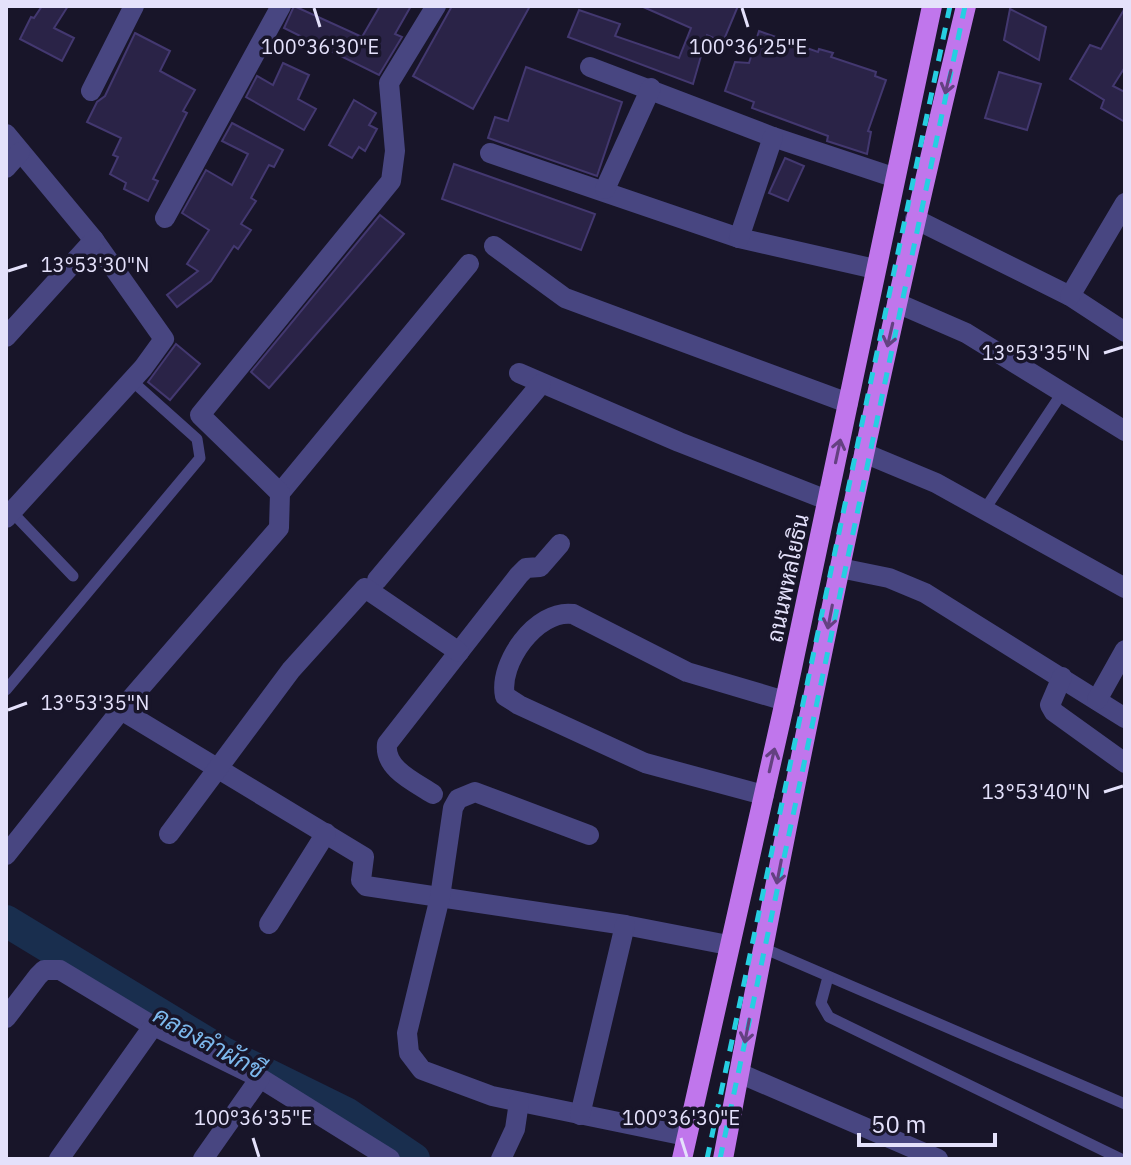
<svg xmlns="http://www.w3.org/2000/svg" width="1131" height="1165" viewBox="0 0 1131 1165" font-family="'IBM Plex Sans',Sarabun,sans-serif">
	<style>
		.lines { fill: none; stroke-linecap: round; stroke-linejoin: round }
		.river { stroke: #192e4e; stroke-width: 32 }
		.building { fill: #2a2347; stroke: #433870; stroke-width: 2 }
		.lane { stroke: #484681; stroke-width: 11 }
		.street { stroke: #484681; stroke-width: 20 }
		.primary { stroke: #c076ec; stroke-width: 20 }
		.rail { stroke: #26cee1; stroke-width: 5; stroke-dasharray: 12 10; stroke-linecap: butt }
		.oneway { stroke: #644181 }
		.ticks { fill: none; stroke: #e4e1fb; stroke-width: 3 }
		.labels { text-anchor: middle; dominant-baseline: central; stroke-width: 7; stroke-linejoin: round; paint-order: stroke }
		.street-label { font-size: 22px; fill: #e4e1fb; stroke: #181529 }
		.water-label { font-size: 24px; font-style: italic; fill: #7db9ed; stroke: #181529 }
		.ticks-label { font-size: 20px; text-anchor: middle; fill: #e4e1fb; stroke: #181529; stroke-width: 7; stroke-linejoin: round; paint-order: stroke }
	</style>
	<rect width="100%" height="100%" fill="#181529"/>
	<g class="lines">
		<path class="river" d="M6,921l216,131 124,61 68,46"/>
	</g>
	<g class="building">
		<path d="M42,6h26l-14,22 20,10 -12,23 -42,-22 11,-22 3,1z"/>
		<path d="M294,6l68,31 18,-31h31l-16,28 7,3 -23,38 -95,-47z"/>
		<path d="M452,6h78l-57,103 -60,-33z"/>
		<path d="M641,6h97l-15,36 -16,-7 -14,49 -125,-47 11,-27 41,14 -5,12 64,22 12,-30z"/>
		<path d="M1125,8v59l-12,19 12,6v30l-24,-14 3,-8 -34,-21 20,-34 11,4z"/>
		<path d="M1010,9l36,18 -7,33 -35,-20z"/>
		<path d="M759,31l59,21 1,-3 14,4 -2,4 45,15 -1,4 11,4 -18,51 3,1 -4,22 -40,-13 1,-5 -76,-28 2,-6 -29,-11 10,-29 14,1z"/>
		<path d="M135,33l35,18 -10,20 35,19 -12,21 4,2 -34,66 5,2 -10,20 -24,-12 2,-6 -16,-9 8,-17 -5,-2 8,-17 -34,-16 10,-20 8,-6z"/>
		<path d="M283,63l26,12 -11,24 18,10 -12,21 -58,-33 11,-21 16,9z"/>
		<path d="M526,67l96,35 -25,74 -109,-38 7,-21 13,4z"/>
		<path d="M999,72l42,12 -14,46 -42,-12z"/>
		<path d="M354,100l22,13 -7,12 8,4 -12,22 -6,-4 -7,11 -23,-13z"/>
		<path d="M232,123l51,27 -9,17 -5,-2 -18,33 5,3 -15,23 10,6 -13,19 -4,-3 -23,35 -34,26 -10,-12 31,-24 -11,-7 22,-34 -27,-17 24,-43 26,15 16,-31 -26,-13z"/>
		<path d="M785,158l19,8 -16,35 -19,-8z"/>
		<path d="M454,164l141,50 -14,36 -139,-51z"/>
		<path d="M380,215l24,19 -135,154 -18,-16z"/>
		<path d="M176,344l24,20 -30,36 -22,-18z"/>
	</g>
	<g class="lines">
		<g class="lane">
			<path d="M9,509l64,67"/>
			<path d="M983,512l79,-119"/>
			<path d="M6,690l194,-232 -3,-19 -66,-59"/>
			<path d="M763,948l362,156"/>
			<path d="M828,977l-7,26 8,14 292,142"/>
		</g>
		<g class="street">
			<path d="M590,67l183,70 120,40"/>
			<path d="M91,91l43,-85"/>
			<path d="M6,134l88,106 70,99 -21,29 -137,150"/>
			<path d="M490,153l249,85 136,31"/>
			<path d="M6,168l14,-16"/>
			<path d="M605,189l46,-101"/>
			<path d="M165,218l116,-212"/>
			<path d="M915,219l155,77 55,36"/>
			<path d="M739,238l34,-101"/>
			<path d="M494,246l71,52 283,105"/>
			<path d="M1070,296l55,-93"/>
			<path d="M897,303l69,30 159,98"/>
			<path d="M6,337l88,-97"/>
			<path d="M519,373l160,69 148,58"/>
			<path d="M864,453l72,30 189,105"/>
			<path d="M280,493l189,-229"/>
			<path d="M840,568l49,10 36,15 200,125"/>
			<path d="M377,580l164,-196"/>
			<path d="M1062,677l-12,28 4,7 71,51"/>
			<path d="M1097,700l28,-50"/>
			<path d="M121,710l243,147 -3,23 5,6 259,39 103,20"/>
			<path d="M433,794c-18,-12 -49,-25 -46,-50l132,-169 7,-7 14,-1 20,-23"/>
			<path d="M764,795l-119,-32 -126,-58 -14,-9c-7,-32 31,-87 68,-82l114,58 98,29"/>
			<path d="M169,834l122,-164 74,-82 94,64"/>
			<path d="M589,835l-114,-43 -17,7 -5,9 -13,89 -33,136 2,20 13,17 70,26 194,40"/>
			<path d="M6,855l115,-145 158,-182 1,-35 -80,-78 191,-234 4,-30 -6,-68 47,-77"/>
			<path d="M269,924l57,-91"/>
			<path d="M6,1018l32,-42 6,-6h16l88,53 112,55 130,81"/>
			<path d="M739,1073l199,86"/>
			<path d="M580,1115l45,-190"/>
			<path d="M59,1159l95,-134"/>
			<path d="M203,1159l57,-81"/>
			<path d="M501,1159l14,-30 4,-27"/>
		</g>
		<g class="primary">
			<path d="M682,1159l103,-458 147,-695"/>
			<path d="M723,1159c72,-386 151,-771 243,-1153"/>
		</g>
		<g class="rail">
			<path d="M707,1159l243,-1153"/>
			<path d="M720,1159l245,-1153"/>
		</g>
	</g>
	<defs><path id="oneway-shaft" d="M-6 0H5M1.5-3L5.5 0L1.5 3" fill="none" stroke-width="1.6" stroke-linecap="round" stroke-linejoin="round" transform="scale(2)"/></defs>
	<g class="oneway">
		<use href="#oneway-shaft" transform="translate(948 82) rotate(104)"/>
		<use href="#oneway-shaft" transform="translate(890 335) rotate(103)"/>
		<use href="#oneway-shaft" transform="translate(838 451) rotate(-78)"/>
		<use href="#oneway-shaft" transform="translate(830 617) rotate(101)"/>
		<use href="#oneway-shaft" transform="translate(772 760) rotate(-77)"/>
		<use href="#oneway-shaft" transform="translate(779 872) rotate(101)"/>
		<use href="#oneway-shaft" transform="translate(747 1031) rotate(101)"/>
	</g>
	<path class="ticks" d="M314,8l6,19M742,8l6,19M8,271l19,-6M1104,353l19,-6M8,710l19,-7M1104,792l19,-6M253,1138l6,19M681,1138l6,19"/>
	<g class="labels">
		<g class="street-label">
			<text transform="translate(787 578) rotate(-78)">ถนนพหลโยธิน</text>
		</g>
		<g class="water-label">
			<text transform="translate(209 1042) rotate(29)">คลองลำผักชี</text>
		</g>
	</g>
	<g class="ticks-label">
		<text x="320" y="54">100°36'30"E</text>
		<text x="748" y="54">100°36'25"E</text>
		<text x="95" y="272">13°53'30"N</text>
		<text x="1036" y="360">13°53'35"N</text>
		<text x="95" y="710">13°53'35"N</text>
		<text x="1036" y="799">13°53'40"N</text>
		<text x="253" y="1125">100°36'35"E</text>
		<text x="681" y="1125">100°36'30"E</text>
	</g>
	<rect width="1131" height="1165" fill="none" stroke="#e4e1fb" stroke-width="16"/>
	<path d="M859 1133v12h136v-12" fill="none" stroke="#e4e1fb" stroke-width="4"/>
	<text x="871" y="1133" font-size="24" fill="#e4e1fb" stroke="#181529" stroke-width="6" paint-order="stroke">50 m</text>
</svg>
